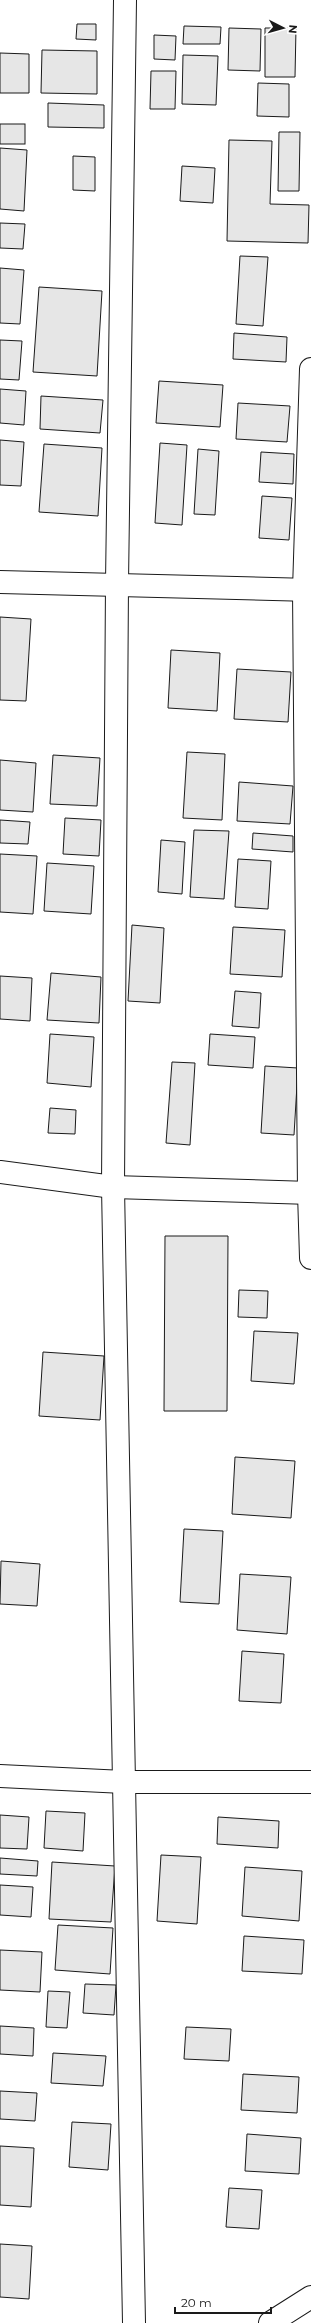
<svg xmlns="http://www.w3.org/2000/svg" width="311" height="2323" viewBox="0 0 311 2323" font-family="Montserrat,sans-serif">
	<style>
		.building { fill: #e6e6e6; stroke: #1a1a1a }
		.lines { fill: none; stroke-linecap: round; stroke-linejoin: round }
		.minor-casing { stroke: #1a1a1a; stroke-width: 24 }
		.minor { stroke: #fff; stroke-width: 22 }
	</style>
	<rect width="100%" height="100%" fill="#fff"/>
	<g class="building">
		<path d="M77,24h19v16l-20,-1z"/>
		<path d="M184,26l37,1 -1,17h-37z"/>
		<path d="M229,28l32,1 -1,42 -32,-1z"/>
		<path d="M265,28h31l-1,49h-30z"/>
		<path d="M154,35l22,1 -1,24 -21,-1z"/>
		<path d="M42,50l55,1v43l-56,-1z"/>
		<path d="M0,53l29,1v39h-29z"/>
		<path d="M183,55l35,1 -2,49 -34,-1z"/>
		<path d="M151,71h25l-1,38h-25z"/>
		<path d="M258,83l31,1v33l-32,-1z"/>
		<path d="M48,103l56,2v23l-56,-1z"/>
		<rect x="0" y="124" width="25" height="20"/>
		<path d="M279,132h21l-1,59h-21z"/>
		<path d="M229,140l43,1 -2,63 39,1 -1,38 -81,-2z"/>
		<path d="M0,148l27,2 -3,61 -24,-2z"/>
		<path d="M73,156l22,1v34l-22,-1z"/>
		<path d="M182,166l33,2 -2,35 -33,-2z"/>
		<path d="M0,223l25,1 -2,25 -23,-1z"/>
		<path d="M240,256l28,1 -5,69 -27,-2z"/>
		<path d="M0,268l24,2 -4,54 -20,-1z"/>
		<path d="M39,287l63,4 -5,85 -64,-4z"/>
		<path d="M234,333l53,4 -1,25 -53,-3z"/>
		<path d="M0,340l22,1 -3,39 -19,-1z"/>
		<path d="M159,381l64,4 -3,42 -64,-4z"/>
		<path d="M0,389l26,2 -2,34 -24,-2z"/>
		<path d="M41,396l62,4 -3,33 -60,-4z"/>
		<path d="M238,403l52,3 -3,36 -51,-3z"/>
		<path d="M0,440l24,2 -3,44 -21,-1z"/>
		<path d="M160,443l27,2 -5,80 -27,-2z"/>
		<path d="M44,444l58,4 -4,68 -59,-4z"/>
		<path d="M198,449l21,2 -4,64 -21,-1z"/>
		<path d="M261,452l33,2 -1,30 -34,-2z"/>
		<path d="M262,496l30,2 -3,42 -30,-2z"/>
		<path d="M0,617l31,2 -5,82 -26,-1z"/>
		<path d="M171,650l49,3 -3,58 -49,-3z"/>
		<path d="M237,669l54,3 -3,50 -54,-3z"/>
		<path d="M187,752l38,2 -3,66 -39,-2z"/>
		<path d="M53,755l47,3 -3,48 -47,-2z"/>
		<path d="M0,760l36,3 -3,49 -33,-2z"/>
		<path d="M239,782l54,4 -3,38 -53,-3z"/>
		<path d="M65,818l36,2 -2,36 -36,-2z"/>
		<path d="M0,820l30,2 -2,22 -28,-1z"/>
		<path d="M194,830l35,1 -5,68 -34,-2z"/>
		<path d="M253,833l40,3v16l-41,-3z"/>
		<path d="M161,840l24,2 -3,52 -24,-2z"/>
		<path d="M0,854l37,2 -4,58 -33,-2z"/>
		<path d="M238,859l33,2 -3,48 -33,-2z"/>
		<path d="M47,863l47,3 -3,48 -47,-3z"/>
		<path d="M132,925l32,3 -4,75 -32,-2z"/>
		<path d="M233,927l52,3 -3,47 -52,-3z"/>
		<path d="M51,973l50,4 -2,46 -52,-3z"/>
		<path d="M0,976l32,2 -2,43 -30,-2z"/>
		<path d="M235,991l26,2 -2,35 -27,-2z"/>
		<path d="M50,1034l44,3 -3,50 -44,-4z"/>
		<path d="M210,1034l45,3 -2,31 -45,-3z"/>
		<path d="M172,1062l23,1 -5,82 -24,-2z"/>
		<path d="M265,1066l33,2 -4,67 -33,-2z"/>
		<path d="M50,1108l26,2 -1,24 -27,-1z"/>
		<path d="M165,1236h63l-1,175h-63z"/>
		<path d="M239,1290l29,1 -1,27 -29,-1z"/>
		<path d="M254,1331l44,2 -4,51 -43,-3z"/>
		<path d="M43,1352l61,4 -4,64 -61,-4z"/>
		<path d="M235,1457l60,4 -4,57 -59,-4z"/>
		<path d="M184,1529l39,2 -4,73 -39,-2z"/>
		<path d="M1,1561l39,3 -3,42 -37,-2z"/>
		<path d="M240,1574l51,3 -4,57 -50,-4z"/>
		<path d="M242,1651l42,3 -3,49 -42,-2z"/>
		<path d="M46,1811l39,2 -2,38 -39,-3z"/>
		<path d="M0,1815l29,2 -2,32 -27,-1z"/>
		<path d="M218,1817l61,4 -1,27 -61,-4z"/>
		<path d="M161,1855l40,2 -4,67 -40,-3z"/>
		<path d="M0,1858l38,3 -1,15 -37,-2z"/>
		<path d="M52,1862l63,4 -4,56 -62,-3z"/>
		<path d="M245,1867l57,4 -3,50 -57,-5z"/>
		<path d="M0,1885l33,2 -2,30 -31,-2z"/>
		<path d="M58,1925l55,3 -3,46 -55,-4z"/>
		<path d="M244,1936l60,4 -2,34 -60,-3z"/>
		<path d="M0,1950l42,2 -2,40 -40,-2z"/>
		<path d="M85,1984l31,1 -2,30 -31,-2z"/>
		<path d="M48,1991l22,1 -3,36 -21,-1z"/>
		<path d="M0,2026l34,2 -1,28 -33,-2z"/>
		<path d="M186,2027l45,2 -2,32 -45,-2z"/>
		<path d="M53,2053l53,3 -3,30 -52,-3z"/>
		<path d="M243,2074l56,3 -2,36 -56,-3z"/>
		<path d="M0,2091l37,2 -2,28 -35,-2z"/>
		<path d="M72,2122l39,2 -3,46 -39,-3z"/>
		<path d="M247,2134l54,4 -2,36 -54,-3z"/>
		<path d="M0,2146l34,2 -3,59 -31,-2z"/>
		<path d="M229,2188l33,2 -3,39 -33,-2z"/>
		<path d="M0,2244l32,2 -3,53 -29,-2z"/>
	</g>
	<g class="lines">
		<g class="minor-casing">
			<g id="minor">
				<path d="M125,0l-8,583 -4,604 21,1136"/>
				<path d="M311,369l-7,221 5,603 2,65"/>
				<path d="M0,582l311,8"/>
				<path d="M0,1172l113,15 198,6"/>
				<path d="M0,1776l124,6h187"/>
				<path d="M270,2323l41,-26"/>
			</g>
		</g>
		<use href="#minor" class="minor"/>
	</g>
	<g transform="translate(283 28) rotate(96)" stroke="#ffffff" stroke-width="3" paint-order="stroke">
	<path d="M0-3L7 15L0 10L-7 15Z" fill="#1a1a1a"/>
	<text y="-6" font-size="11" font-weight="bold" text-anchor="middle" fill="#1a1a1a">N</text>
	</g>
	<path d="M175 2307v6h96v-6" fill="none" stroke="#1a1a1a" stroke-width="2"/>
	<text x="181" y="2307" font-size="12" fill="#1a1a1a" stroke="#ffffff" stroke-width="3" paint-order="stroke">20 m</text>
</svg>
